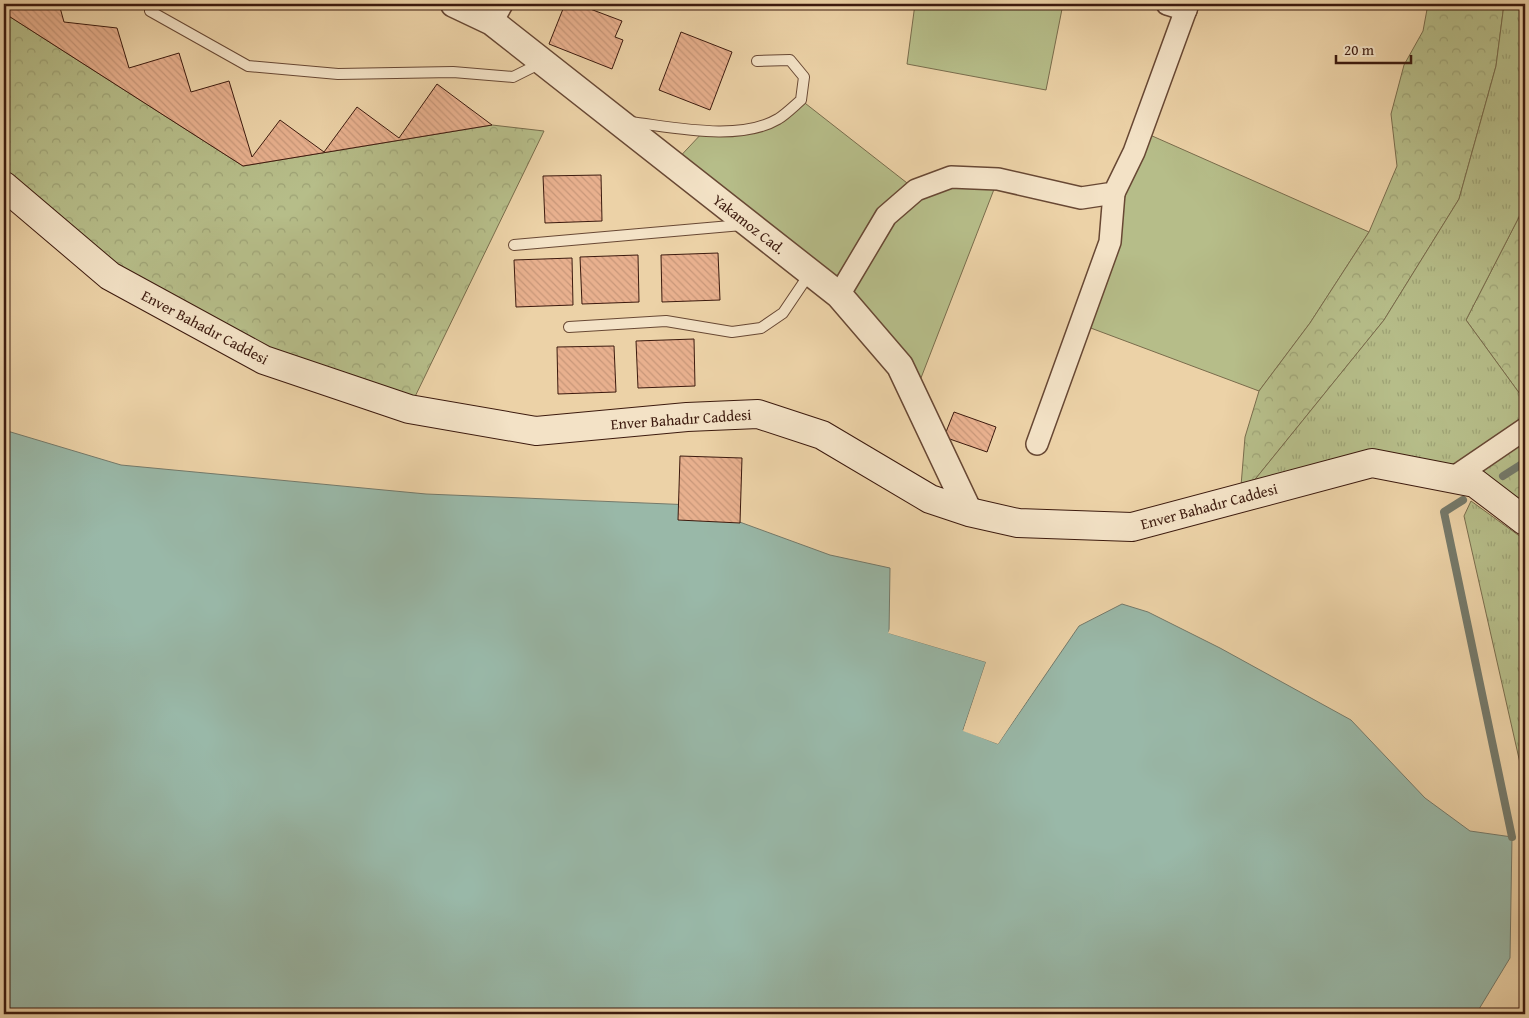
<svg xmlns="http://www.w3.org/2000/svg" width="1529" height="1018" viewBox="0 0 1529 1018" font-family="'Gentium Book Plus',serif">
	<style>
		.green { fill: #b6bd89; stroke: #796c4c }
		.forest { fill: url(#forest-crowns); stroke: #796c4c }
		.park { fill: url(#park-tufts); stroke: #796c4c }
		.water { fill: #99b8a8; stroke: #74796a }
		.pier { fill: #ecd2a7 }
		.lines { fill: none; stroke-linecap: round; stroke-linejoin: round }
		.stream { stroke: #74796a; stroke-width: 8 }
		.building { fill: url(#building-back-hatch); stroke: #3c1a0e }
		.service-casing { stroke: #684834; stroke-width: 12 }
		.minor-casing { stroke: #684834; stroke-width: 24 }
		.tertiary-casing { stroke: #684834; stroke-width: 29 }
		.secondary-casing { stroke: #3c1a0e; stroke-width: 30 }
		.service { stroke: #f3e2c6; stroke-width: 10 }
		.minor { stroke: #f3e2c6; stroke-width: 21 }
		.tertiary { stroke: #f3e2c6; stroke-width: 26 }
		.secondary { stroke: #f3e2c6; stroke-width: 28 }
		.labels { text-anchor: middle; dominant-baseline: central; stroke-width: 4; stroke-linejoin: round; paint-order: stroke }
		.street-label { font-size: 15px; fill: #3c1a0e; stroke: #f3e2c6 }
	</style>
	<defs>
		<pattern id="forest-crowns" width="20" height="18" patternUnits="userSpaceOnUse" patternTransform="scale(1.25)"><rect width="20" height="18" fill="#b6bd89"/><path d="M2 6a3 3 0 1 1 6 0M12 15a3 3 0 1 1 6 0" fill="none" stroke="#9da275"/></pattern>
		<pattern id="park-tufts" width="24" height="20" patternUnits="userSpaceOnUse" patternTransform="scale(1.25)"><rect width="24" height="20" fill="#b6bd89"/><path d="M3 7l-1-3M5 7V3M7 7l1-3M15 17l-1-3M17 17v-4M19 17l1-3" fill="none" stroke="#9da275"/></pattern>
		<pattern id="building-back-hatch" width="6" height="6" patternUnits="userSpaceOnUse" patternTransform="scale(1.25)"><rect width="6" height="6" fill="#e8b08e"/><path d="M-1 5l2 2M0 0l6 6M5-1l2 2" fill="none" stroke="#c89779"/></pattern>
	</defs>
	<rect width="100%" height="100%" fill="#ecd2a7"/>
	<filter id="stains"><feTurbulence type="fractalNoise" baseFrequency=".004" numOctaves="4"/><feColorMatrix values="0 0 0 0 .2 0 0 0 0 .09 0 0 0 0 .02 0 0 0 .5 -.17"/></filter>
	<radialGradient id="worn" r=".72"><stop offset=".6" stop-color="#630" stop-opacity="0"/><stop offset="1" stop-color="#630" stop-opacity=".3"/></radialGradient>
	<g class="green">
		<path d="M915,4h148l-17,86 -139,-26z"/>
		<path d="M801,100l115,90 82,-11 -84,217 -14,-30 -227,-202 31,-33 45,-2 28,-10z"/>
		<path d="M1141,131l228,101 -59,91 -51,68 -179,-67z"/>
	</g>
	<g class="forest">
		<path d="M1428,4h76l-8,62 -37,133 -75,121 -144,178 5,-61 14,-46 51,-68 59,-91 28,-66 -6,-52 13,-49 19,-34z"/>
		<path d="M4,13l239,153 249,-41 52,6 -135,278 -145,-49 -154,-84 -106,-90z"/>
		<path d="M1525,196v205l-59,-81 53,-103z"/>
		<path d="M1525,429v92l-70,-42z"/>
	</g>
	<g class="park">
		<path d="M1504,4h21v192l-6,21 -53,103 59,81v28l-70,50 -83,-16 -132,35 144,-178 75,-121 37,-133z"/>
		<path d="M1471,501l54,39v245l-61,-269z"/>
	</g>
	<path class="water" d="M4,430l117,35 305,29 267,11 137,50 60,13 -1,65 97,29 -23,68 35,14 81,-118 43,-22 26,8 72,36 131,72 74,78 45,33 42,6 -2,121 -34,56h-1472z"/>
	<path class="pier" d="M1079,623l-81,121 -35,-13 23,-69 -98,-29 3,-6v4l97,30 -22,68 31,12z"/>
	<g class="lines">
		<g class="stream">
			<path d="M1503,476l22,-14"/>
			<path d="M1463,500l-19,12 68,325"/>
		</g>
	</g>
	<g class="building">
		<path d="M4,4h55l5,18 53,6 12,40 50,-15 12,39 38,-11 23,76 28,-37 44,32 33,-45 42,31 38,-54 55,41 -249,41 -239,-153z"/>
		<path d="M565,4h12l45,17 -7,16 8,3 -11,29 -63,-25z"/>
		<path d="M681,32l51,20 -22,58 -51,-20z"/>
		<path d="M601,175l1,46 -57,2 -2,-47z"/>
		<path d="M718,253l2,47 -58,2 -1,-47z"/>
		<path d="M638,255l1,47 -57,2 -2,-47z"/>
		<path d="M572,258l1,47 -57,2 -2,-47z"/>
		<path d="M694,339l1,47 -57,2 -2,-47z"/>
		<path d="M614,346l2,46 -58,2 -1,-47z"/>
		<path d="M954,412l42,15 -9,25 -43,-15z"/>
		<path d="M680,456l62,2 -2,65 -62,-3z"/>
	</g>
	<g class="lines">
		<g class="service-casing">
			<g id="service">
				<path d="M150,11l98,55 90,8 115,-2 60,5 28,-14"/>
				<path d="M630,122c43,5 109,20 148,-3 8,-5 16,-13 23,-19l3,-23 -14,-17 -33,1"/>
				<path d="M514,245l228,-20"/>
				<path d="M569,327l97,-6 66,11 29,-4 22,-15 27,-40"/>
			</g>
		</g>
		<g class="minor-casing">
			<g id="minor">
				<path d="M1167,4l19,6"/>
				<path d="M492,22l10,-18"/>
				<path d="M839,295l47,-79 30,-26 35,-13 47,2 83,19 33,-5 20,-41 54,-148"/>
				<path d="M1037,444l73,-202 4,-49"/>
				<path d="M1453,478l72,-49"/>
			</g>
		</g>
		<g class="tertiary-casing">
			<path id="tertiary" d="M454,4l38,18 347,273 61,71 69,146"/>
		</g>
		<g class="secondary-casing">
			<path id="secondary" d="M4,186l106,90 154,84 145,49 127,22 151,-14 71,-3 64,21 108,64 39,13 49,11 114,4 240,-64 103,20 50,38"/>
		</g>
		<use href="#service" class="service"/>
		<use href="#minor" class="minor"/>
		<use href="#tertiary" class="tertiary"/>
		<use href="#secondary" class="secondary"/>
	</g>
	<g class="labels">
		<g class="street-label">
			<text transform="translate(749 224) rotate(38)">Yakamoz Cad.</text>
			<text transform="translate(205 327) rotate(28)">Enver Bahadır Caddesi</text>
			<text transform="translate(681 419) rotate(-4)">Enver Bahadır Caddesi</text>
			<text transform="translate(1209 506) rotate(-15)">Enver Bahadır Caddesi</text>
		</g>
	</g>
	<rect width="1529" height="1018" fill="none" stroke="#ecd2a7" stroke-width="20"/>
	<rect x="5" y="5" width="1519" height="1008" fill="none" stroke="#3c1a0e" stroke-width="2.5"/>
	<rect x="10" y="10" width="1509" height="998" fill="none" stroke="#3c1a0e"/>
	<path d="M1336 55v8h75v-8" fill="none" stroke="#3c1a0e" stroke-width="2.5"/>
	<text x="1344" y="55" font-size="15" fill="#3c1a0e" stroke="#f3e2c6" stroke-width="4" paint-order="stroke">20 m</text>
	<rect width="100%" height="100%" filter="url(#stains)"/>
	<rect width="100%" height="100%" fill="url(#worn)"/>
</svg>
